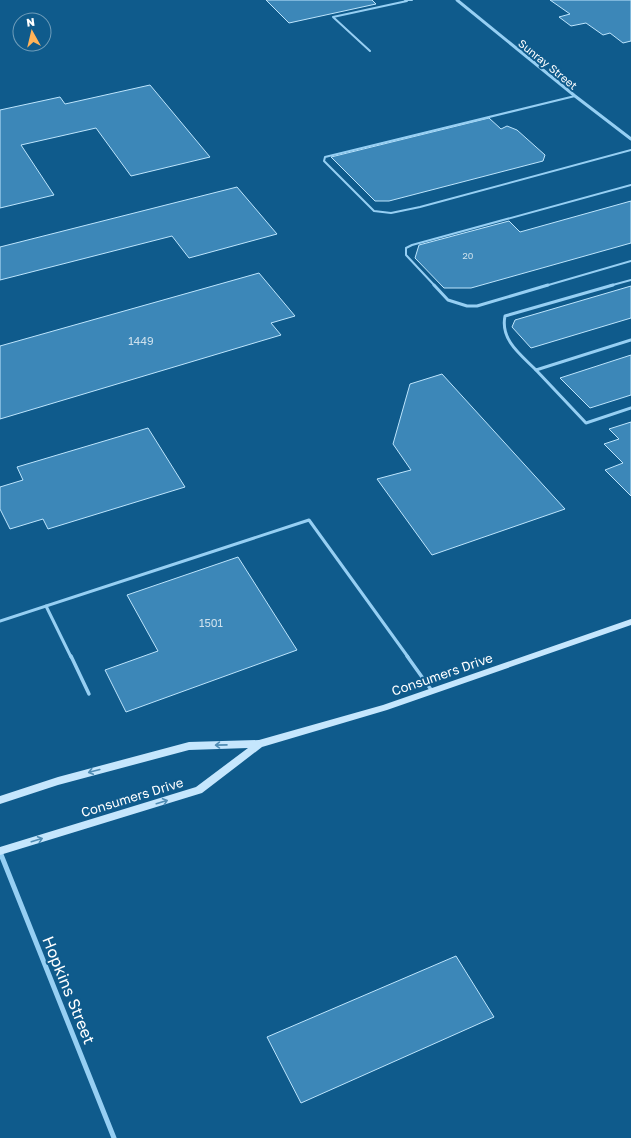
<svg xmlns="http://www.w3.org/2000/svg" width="631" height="1138" viewBox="0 0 631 1138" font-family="'Golos Text',sans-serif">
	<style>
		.building { fill: #3c87b8; stroke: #bde5fd }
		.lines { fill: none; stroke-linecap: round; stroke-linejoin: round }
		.lane-far2 { stroke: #96cff3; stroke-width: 2 }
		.lane-far1 { stroke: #96cff3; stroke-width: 3 }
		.lane { stroke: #96cff3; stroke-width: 3.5 }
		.street-far1 { stroke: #96cff3; stroke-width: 3 }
		.street { stroke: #96cff3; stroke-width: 5 }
		.secondary { fill: #c5e6fd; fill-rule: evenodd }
		.oneway { stroke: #4f8cb4 }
		.labels { text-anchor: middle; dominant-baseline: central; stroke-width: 4; stroke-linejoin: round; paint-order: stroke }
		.far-number-label { font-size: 9px; fill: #cee1ed }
		.far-street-label { font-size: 11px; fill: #fff; stroke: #0f5b8c }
		.number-label { font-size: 11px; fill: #cee1ed }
		.street-label { font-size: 13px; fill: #fff; stroke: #0f5b8c }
		.near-street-label { font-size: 16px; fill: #fff; stroke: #0f5b8c }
	</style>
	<rect width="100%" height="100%" fill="#0f5b8c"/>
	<g class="building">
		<path d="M266,0h106l4,4 -87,19z"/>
		<path d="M550,0h81v41l-8,2 -13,-10 -7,2 -17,-12 -15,3 -12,-9 11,-3z"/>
		<path d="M150,85l60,72 -79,19 -35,-48 -75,17 33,50 -54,13v-98l60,-13 5,7z"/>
		<path d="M489,118l12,11 6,-3 10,4 28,25 -2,6 -154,40h-14l-44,-44z"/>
		<path d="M237,187l40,47 -88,24 -17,-22 -172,44v-33z"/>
		<path d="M631,201v42l-160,45h-27l-29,-30 4,-13 90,-24 11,11z"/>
		<path d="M259,273l36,43 -24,7 10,12 -281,84v-73z"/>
		<path d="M631,286v32l-100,30 -19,-21 3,-7z"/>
		<path d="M631,355v40l-41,13 -30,-30z"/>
		<path d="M442,374l123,135 -133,46 -55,-76 34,-9 -18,-26 17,-60z"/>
		<path d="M631,422v74l-26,-26 18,-7 -19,-19 15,-5 -10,-10z"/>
		<path d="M148,428l37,59 -137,42 -5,-10 -33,10 -10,-20v-22l23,-7 -6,-13z"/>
		<path d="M238,557l59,93 -171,62 -21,-42 53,-19 -31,-56z"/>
		<path d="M456,956l38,61 -193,86 -34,-66z"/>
	</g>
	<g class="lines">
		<g class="lane-far2">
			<path d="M405,0h7"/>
			<path d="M370,51l-37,-34 74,-16"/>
			<path d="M575,96l-250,61 -1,4 50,50 17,2 29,-6 211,-57"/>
			<path d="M435,286l-29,-31v-7l6,-3 219,-60"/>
			<path d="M545,286l86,-25"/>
			<path d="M609,286l22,-6"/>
		</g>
		<g class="lane-far1">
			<path d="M434,285l14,15 19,6h10l71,-21"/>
			<path d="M613,285l-108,31c-5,24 16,39 31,54l95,-30"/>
			<path d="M536,370l50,53 45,-15"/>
			<path d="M46,606l25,51"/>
			<path d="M0,621l309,-101 99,137"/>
		</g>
		<g class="lane">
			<path d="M71,656l18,38"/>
			<path d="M407,656l25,35"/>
		</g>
		<path class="street-far1" d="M457,0l118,96 56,43"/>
		<path class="street" d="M0,852l114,286"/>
		<path class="secondary" d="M631,619v6l-244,85 -125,37 -60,46 -202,62v-8l196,-60 52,-39 -59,2 -131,35 -58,19v-8l58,-19 131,-35 70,-2 124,-35z"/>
	</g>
	<defs><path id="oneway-shaft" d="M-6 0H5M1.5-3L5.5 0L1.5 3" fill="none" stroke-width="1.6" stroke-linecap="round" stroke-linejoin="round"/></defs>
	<g class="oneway">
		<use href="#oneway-shaft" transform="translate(221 745) rotate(179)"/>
		<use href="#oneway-shaft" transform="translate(94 771) rotate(165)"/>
		<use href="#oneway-shaft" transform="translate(162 802) rotate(-17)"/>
		<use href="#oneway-shaft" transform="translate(37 840) rotate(-17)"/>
	</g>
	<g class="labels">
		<g class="far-number-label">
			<text x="468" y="255">20</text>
		</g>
		<g class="far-street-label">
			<text transform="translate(548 64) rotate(39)">Sunray Street</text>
		</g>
		<g class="number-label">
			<text x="141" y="340">1449</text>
			<text x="211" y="622">1501</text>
		</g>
		<g class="street-label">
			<text transform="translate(442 674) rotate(-19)">Consumers Drive</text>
			<text transform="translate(132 797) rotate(-17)">Consumers Drive</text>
		</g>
		<g class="near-street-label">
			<text transform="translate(69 990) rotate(68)">Hopkins Street</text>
		</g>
	</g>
	<g transform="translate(32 32) rotate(352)"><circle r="19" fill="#0f5b8c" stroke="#6f9dba"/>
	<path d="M0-3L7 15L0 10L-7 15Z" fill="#ffb358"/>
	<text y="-6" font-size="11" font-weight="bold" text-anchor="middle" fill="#ffffff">N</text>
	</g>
</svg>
